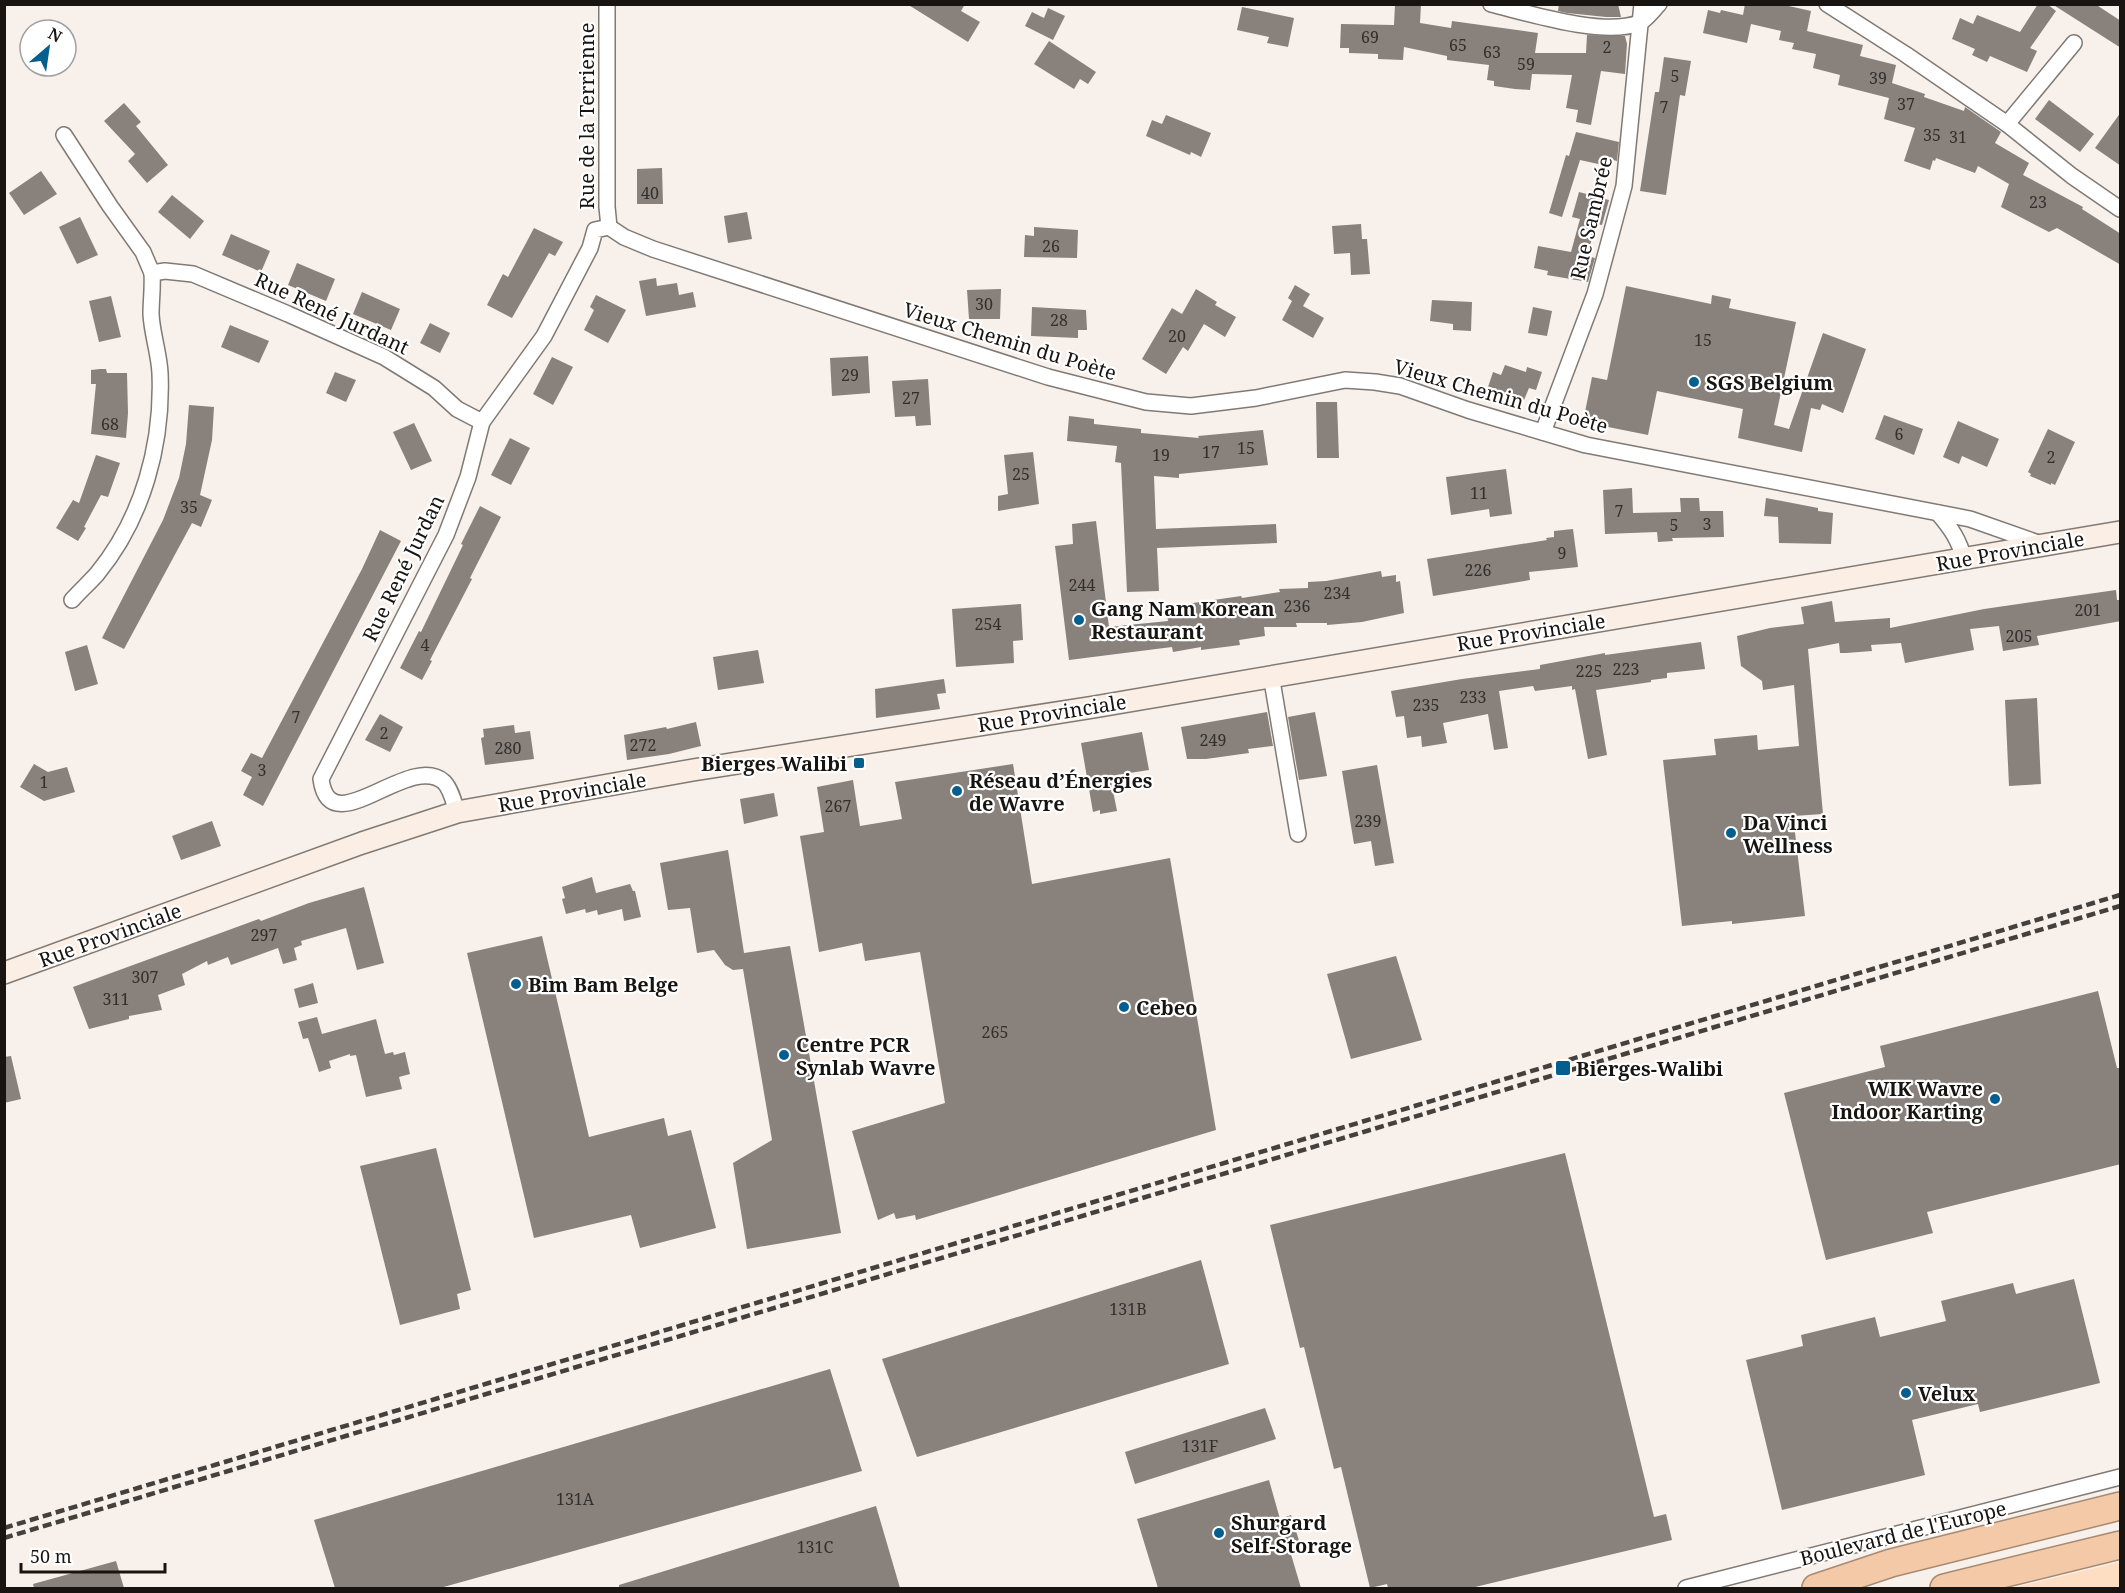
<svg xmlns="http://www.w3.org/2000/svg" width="2125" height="1593" viewBox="0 0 2125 1593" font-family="'Noto Serif',serif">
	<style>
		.green { fill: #fedec3 }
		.building { fill: #88817c }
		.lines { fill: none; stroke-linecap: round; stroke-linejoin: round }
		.street-casing { stroke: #817a74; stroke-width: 18 }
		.secondary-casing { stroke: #817a74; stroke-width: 24 }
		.highway-casing { stroke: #a68a73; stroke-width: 30 }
		.street { stroke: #fff; stroke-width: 15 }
		.secondary { stroke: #fbefe5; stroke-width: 21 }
		.highway { stroke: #f3c9a7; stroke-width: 27 }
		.rail { stroke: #44403d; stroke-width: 4.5; stroke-dasharray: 9 4.5; stroke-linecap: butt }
		.poi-dot { fill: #045f8f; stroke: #fff; stroke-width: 2 }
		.labels { text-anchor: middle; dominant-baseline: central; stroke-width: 4.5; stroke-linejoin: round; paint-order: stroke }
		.number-label { font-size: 16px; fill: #332f2c }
		.street-label { font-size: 20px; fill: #171412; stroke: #fff }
		.poi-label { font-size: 20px; font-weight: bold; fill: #171412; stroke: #fff; text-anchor: start }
	</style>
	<rect width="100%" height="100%" fill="#f8f0ea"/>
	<path class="green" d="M2120,1562v26h-108z"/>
	<g class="building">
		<path d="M907,4h58l-4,7 19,11 -12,20z"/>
		<path d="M1395,4h26l-1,19 31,5 1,-7 86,12 -3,20h51l1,-18 38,1 2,8 -2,30 -24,-3 -10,54 -15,-3 2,-12 -12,-2 6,-33 -40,-1 -2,16 -15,-1 -21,-3v-5l-7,-1 2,-15 -42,-5v-4l-43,-9 -1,13 -25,-1v-5l-29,-1v-5h-9l1,-24 53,1z"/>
		<path d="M1559,4h59l3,13h-15l-39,-4 -9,-2z"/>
		<path d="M1745,4h35l31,7 -4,20 56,14 -3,11 36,9 -4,18 33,11 -1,3 40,14 1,-4 36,25 -6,11 34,20 -6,12 60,32 -1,2 39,25v31l-64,-37 -8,4 -48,-25 8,-23 -31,-18 -3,7 -39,-15 -1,3 -2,-1 -3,10 -26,-9 11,-33 -31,-9 5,-21 -51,-13 2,-10 -27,-7 3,-14 -24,-5 2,-6 -15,-3 2,-9 -30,-7 -4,19 -44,-10 5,-23 12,3 1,-3 22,5z"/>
		<path d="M2038,4h9l9,7 -26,37 7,3 -10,21 -37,-16 -3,6 -15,-7 3,-6 -23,-10 8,-21 13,6 4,-9 43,17z"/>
		<path d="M2052,4h43l26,17v27z"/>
		<path d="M1242,7l52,11 -6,29 -21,-4 2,-6 -32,-7z"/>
		<path d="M1048,8l17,8 -12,24 -28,-14 7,-14 12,6z"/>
		<path d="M1049,41l47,31 -8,12 -8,-5 -6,10 -40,-25z"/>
		<path d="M1664,57l27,4 -6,35 -5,-1 -14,100 -26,-4 15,-99h4z"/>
		<path d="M2049,100l45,34 -14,18 -45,-33z"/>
		<path d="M124,103l17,19 -5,4 32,39 -21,18 -19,-22 7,-7 -31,-33z"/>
		<path d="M2121,112v54l-26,-18z"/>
		<path d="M1166,115l45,18 -10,24 -10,-5 -1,3 -44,-19 6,-16 10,4z"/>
		<path d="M1576,132l43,10 -2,19 -12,-3 -2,7 -23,-5 -18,57 -13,-4 17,-58 3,1z"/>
		<path d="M662,168l1,36h-26v-35z"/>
		<path d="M41,171l16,23 -33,21 -15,-22z"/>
		<path d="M1579,192l30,8 -7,25 -6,-1 -9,32 8,2 -7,24 -41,-7 1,-4 -14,-3 4,-22 33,6 9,-33 -8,-2z"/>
		<path d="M172,195l32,26 -14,18 -32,-27z"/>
		<path d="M747,212l5,27 -24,4 -4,-27z"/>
		<path d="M80,217l18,38 -21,9 -18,-37z"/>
		<path d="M1361,224l1,15h5l3,35 -19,1 -1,-22 -16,1 -2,-28z"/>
		<path d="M1034,227l44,3 -1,28 -53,-1 1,-22 9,1z"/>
		<path d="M534,228l29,14 -8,14 -6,-3 -37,65 -25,-13 16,-31 5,3z"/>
		<path d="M231,234l39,17 -9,21 -39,-17z"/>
		<path d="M297,263l38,16 -9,22 -38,-16z"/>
		<path d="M656,278l1,8 20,-3 2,12 14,-3 3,15 -50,9 -7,-35z"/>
		<path d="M1295,285l15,9 -7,12 21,12 -11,20 -31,-18 10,-19 -4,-3z"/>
		<path d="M1626,286l85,18 1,-9 19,4 -2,9 67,14 -22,103 15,4 34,-96 43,16 -23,64 -21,-9 -2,6 -9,-2 -9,44 -64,-14 5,-29 -86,-18 -9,44 -65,-13 9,-45 15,3z"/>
		<path d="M1001,289l-1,30h-31l-2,-29z"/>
		<path d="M1196,289l21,13 -2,3 21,12 -11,20 -21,-13 -16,27 -5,-4 -17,27 -24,-15 30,-51 10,6z"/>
		<path d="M362,292l38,17 -9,21 -38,-16z"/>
		<path d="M596,295l30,15 -18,33 -24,-13 10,-20 -4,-3z"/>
		<path d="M111,296l10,41 -22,5 -10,-41z"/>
		<path d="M1432,300l40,2 -1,29 -18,-1v-6l-23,-3z"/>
		<path d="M1032,307l54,3 1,20h-9v8l-47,-2z"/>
		<path d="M1533,307l19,4 -5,25 -19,-3z"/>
		<path d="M430,323l20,10 -10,20 -20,-10z"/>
		<path d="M230,325l39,16 -10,22 -38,-16z"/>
		<path d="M868,356l2,37 -38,3 -2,-38z"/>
		<path d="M552,357l21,10 -20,38 -20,-11z"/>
		<path d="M1505,365l21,7 1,-5 15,5 -6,18 -7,-2 -5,12 -36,-13 5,-15 8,3z"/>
		<path d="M100,369h6l1,4h20l1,40 -2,25 -35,-4 5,-50h-5v-14z"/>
		<path d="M335,372l21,8 -10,22 -20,-9z"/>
		<path d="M928,379l3,46 -15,1 -1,-10 -20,1 -3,-36z"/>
		<path d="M1316,402h21l2,56h-22z"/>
		<path d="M189,405l25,2 -2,33 -12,55 12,5 -11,27 -9,-4 -68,126 -22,-11 61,-118 16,-42 7,-34z"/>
		<path d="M1884,415l39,14 -9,26 -39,-16z"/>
		<path d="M1069,416l25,3v5l47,5v4l58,5 -1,-2 65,-6 5,35 -89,9v4l-25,-2 2,53 120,-5 1,19 -120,5 2,43 -32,1 -6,-129 -6,-1 2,-16 -50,-5z"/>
		<path d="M1958,421l41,18 -12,28 -25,-11 -3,8 -16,-7z"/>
		<path d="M414,423l18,38 -21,9 -18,-38z"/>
		<path d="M2048,429l27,13 -20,43 -4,-2v2l-21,-9 1,-2 -3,-2z"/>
		<path d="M510,438l20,10 -19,37 -20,-10z"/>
		<path d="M1033,452l6,52 -41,7v-15l10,-2 -4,-39z"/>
		<path d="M96,455l24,8 -12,34 -7,-2 -17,32 2,1 -8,13 -22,-13 17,-28 6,3z"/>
		<path d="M1506,469l6,45 -22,3 -1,-8 -38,6 -5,-38z"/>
		<path d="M1632,488l1,25 48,-1 -1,-14h19l1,13h23l1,26 -52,1 1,3 -15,1 -1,-10 -52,2 -2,-44z"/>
		<path d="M1766,498l52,10v3l15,2 -2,31 -52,-1 -1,-26 -14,-1z"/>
		<path d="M480,506l21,11 -31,61 2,1 -42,81 2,1 -10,19 -22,-12 19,-37 2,1 42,-87 -2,-1z"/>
		<path d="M1096,521l13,106 59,-6 -2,-14 75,-11 1,2 38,-6 -1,-3 29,-1v-6l18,-1 55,-10 1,6 14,-2v7l4,-1 4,32 -42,9 -35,3v-2h-31l1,4h-33l1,9 -26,4 1,5 -39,5v-3l-28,5 -1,-5 -103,13 -14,-114 18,-2 -1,-20z"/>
		<path d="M1573,529l5,38 -49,5 1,8 -97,16 -6,-37 120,-19 -1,-2 8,-1v-6z"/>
		<path d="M380,530l21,11 -138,265 -20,-11 9,-18 -11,-6 10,-18 11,5 100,-189z"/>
		<path d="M2116,590l1,10h4v21l-84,15 2,9 -36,6 -4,-25 -29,3 4,21 -69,13 -4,-20 -30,2 1,6 -26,2h-6l-1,-10 -31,6 15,165 -30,2 12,100 -73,8v-3l-50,5 -19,-166 53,-5 -2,-16 43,-4 1,15 41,-4 -5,-61 -31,5 -1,-9 -21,-15 -4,-30 33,-8 34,-4 -3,-17 31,-6 3,21 55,-4v10l94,-19z"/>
		<path d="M1021,604l2,36 -10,1 1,22 -58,4 -4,-58z"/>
		<path d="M1701,642l4,27 -38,4v5l-16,2v2l-55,8 11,65 -19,4 -13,-70 -3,1v-4l-37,5 -2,-5 -34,5 9,57 -14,2 -6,-36 -45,9 4,20 -25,4 -1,-11 -14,2 -3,-22 -8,1 -5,-26 71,-12 78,-10v-4l65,-12v2z"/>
		<path d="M87,645l11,39 -23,7 -10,-39z"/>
		<path d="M758,650l6,33 -46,7 -5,-33z"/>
		<path d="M944,679l2,14 -9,1 3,15 -64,9 -1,-29z"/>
		<path d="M2037,698l4,86 -32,2 -4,-86z"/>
		<path d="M1267,712l6,34 -25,3 1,4 -43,6h-19l-6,-32z"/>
		<path d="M1315,712l12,64 -28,4 -11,-63z"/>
		<path d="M380,714l23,13 -13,25 -25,-12z"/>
		<path d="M696,722l5,24 -32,8 -42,6 -3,-25 42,-8 1,2z"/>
		<path d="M514,725l1,8 15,-2 4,28 -49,6 -4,-27 3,-1 -1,-8z"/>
		<path d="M1142,732l7,38 -39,6 7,35 -17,3v-4l-7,2 -12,-69z"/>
		<path d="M34,764l14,8 19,-5 8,25 -31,9 -24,-14z"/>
		<path d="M1013,764l19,120 138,-26 46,272 -300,90 -1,-5 -19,4 -2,-6 -16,7 -26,-89 93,-28 -25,-151 -55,9 -3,-18 -43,9 -19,-116 24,-4 -7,-45 36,-7 7,46 42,-7 -7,-37z"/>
		<path d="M1377,765l17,98 -19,3 -4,-25 -17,3 -12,-73z"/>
		<path d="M774,793l4,23 -34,8 -4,-25z"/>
		<path d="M212,821l9,25 -40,14 -9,-24z"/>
		<path d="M728,850l16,103 46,-7 51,287 -94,16 -14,-86 39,-23 -29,-171 -10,1 -8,-5 -11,-15 -17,3 -7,-45 -22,2 -8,-47z"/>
		<path d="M592,877l4,16 34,-9 3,7h2l6,26 -17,4 -2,-12 -24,6 -1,-5 -11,3 -1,-4 -19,5 -4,-15 3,-1 -3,-11z"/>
		<path d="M364,887l20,76 -27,7 -11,-42 -45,13 1,4 -8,3 3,12 -14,4 -5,-16 -47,17 -3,-8 -20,8 -1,-4 -25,13 3,11 -27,10 4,15 -33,6v3l-40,10 -16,-42 186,-68 2,2 48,-18z"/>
		<path d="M542,936l47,201 75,-19 4,18 23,-6 25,98 -76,20 -9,-33 -97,23 -67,-285z"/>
		<path d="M1396,956l26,84 -71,19 -24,-85z"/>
		<path d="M313,983l5,20 -19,5 -5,-19z"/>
		<path d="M2098,991l19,77h4v96l-194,48 6,21 -107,27 -42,-167 101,-26 -5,-21z"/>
		<path d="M317,1017l5,17 54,-15 9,35 8,-2 1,3 11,-3 5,22 -11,3 3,12 -36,8 -10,-42 -6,1v-2l-21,7 2,7 -12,4 -11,-34 -5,1 -5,-17z"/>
		<path d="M11,1056l10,43 -17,4v-46z"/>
		<path d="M436,1148l35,142 -14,4 3,15 -60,16 -40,-159z"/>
		<path d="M1565,1153l89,364 12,-3 6,26 -201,48h-83l-1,-4 -17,4 -29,-121 -7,2 -30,-122 -4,1 -30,-123z"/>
		<path d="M1201,1260l28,104 -312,93 -35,-98z"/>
		<path d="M2074,1279l26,104 -120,29 -2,-8 -66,16 13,55 -143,35 -36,-150 57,-14 -2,-11 74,-18 5,20 66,-16 -5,-20 72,-18 3,11z"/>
		<path d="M830,1369l32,102 -422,117h-105l-21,-68z"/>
		<path d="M1265,1408l11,31 -141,45 -10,-32z"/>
		<path d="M1269,1480l11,39 11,-4 10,32 -11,4 11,37h-143l-21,-69z"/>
		<path d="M876,1506l24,82h-281v-3z"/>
		<path d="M116,1561l8,27h-90l-1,-4z"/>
	</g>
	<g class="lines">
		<g class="street-casing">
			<g id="street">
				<path d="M607,4v203l2,20"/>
				<path d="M1491,4c37,9 112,33 148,19 7,-3 14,-13 20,-19"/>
				<path d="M1827,4l78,50 102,70 65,52 48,33"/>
				<path d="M2007,124l67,-81"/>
				<path d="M64,135l46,71 33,46 9,21 13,-2 28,3 95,40 96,43 50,31 23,21 25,13"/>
				<path d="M609,227l15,10 29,12 395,128 98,25 45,4 65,-8 89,-18 30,2 25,4 68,24 118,35 384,74 71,25"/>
				<path d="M1543,432l52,-138 29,-108 18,-182"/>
				<path d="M1938,513c13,15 21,27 26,46"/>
				<path d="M72,600c8,-9 17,-17 25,-26 46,-56 66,-130 63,-201 -1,-20 -8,-39 -9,-59 0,-13 2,-27 1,-41"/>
				<path d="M1271,675l27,159"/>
				<path d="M457,812c-3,-9 -6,-23 -13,-30 -35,-31 -114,64 -123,-3l125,-244 22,-58 14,-55 62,-86 46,-88 5,-18 14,-3"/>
				<path d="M1686,1588l434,-111"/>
			</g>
		</g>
		<g class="secondary-casing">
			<path id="secondary" d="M4,973l358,-130 95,-31 236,-42 401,-63 1026,-175"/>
		</g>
		<g class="highway-casing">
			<g id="highway">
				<path d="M1816,1588l75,-25 229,-57"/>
				<path d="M1944,1588l176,-43"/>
			</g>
		</g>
		<use href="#street" class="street"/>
		<use href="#secondary" class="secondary"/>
		<use href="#highway" class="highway"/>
		<g class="rail">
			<path d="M4,1528l2116,-633"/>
			<path d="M4,1538l2116,-632"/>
		</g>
	</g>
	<g class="poi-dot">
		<circle cx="1694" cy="382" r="6"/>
		<circle cx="1079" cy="620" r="6"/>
		<rect x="853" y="757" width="12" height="12" rx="3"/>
		<circle cx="957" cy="791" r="6"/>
		<circle cx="1731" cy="833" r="6"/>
		<circle cx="516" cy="984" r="6"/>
		<circle cx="1124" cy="1007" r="6"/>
		<circle cx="784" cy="1055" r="6"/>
		<rect x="1555" y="1060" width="16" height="16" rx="3"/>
		<circle cx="1995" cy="1099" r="6"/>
		<circle cx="1906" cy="1393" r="6"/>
		<circle cx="1219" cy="1533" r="6"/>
	</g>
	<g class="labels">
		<g class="number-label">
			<text x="1370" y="37">69</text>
			<text x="1458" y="45">65</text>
			<text x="1607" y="47">2</text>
			<text x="1492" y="52">63</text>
			<text x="1526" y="64">59</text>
			<text x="1675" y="76">5</text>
			<text x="1878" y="78">39</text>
			<text x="1906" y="104">37</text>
			<text x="1664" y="107">7</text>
			<text x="1932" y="135">35</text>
			<text x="1958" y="137">31</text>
			<text x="650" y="193">40</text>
			<text x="2038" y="202">23</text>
			<text x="1051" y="246">26</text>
			<text x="984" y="304">30</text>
			<text x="1059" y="320">28</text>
			<text x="1177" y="336">20</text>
			<text x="1703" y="340">15</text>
			<text x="850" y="375">29</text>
			<text x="911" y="398">27</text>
			<text x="110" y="424">68</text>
			<text x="1899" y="434">6</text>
			<text x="1246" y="448">15</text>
			<text x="1211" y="452">17</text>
			<text x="1161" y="455">19</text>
			<text x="2051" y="457">2</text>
			<text x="1021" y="474">25</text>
			<text x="1479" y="493">11</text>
			<text x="189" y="507">35</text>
			<text x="1619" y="511">7</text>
			<text x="1707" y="524">3</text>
			<text x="1674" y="525">5</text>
			<text x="1562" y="553">9</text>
			<text x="1478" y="570">226</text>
			<text x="1082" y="585">244</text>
			<text x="1337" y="593">234</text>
			<text x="1297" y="606">236</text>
			<text x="2088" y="610">201</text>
			<text x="988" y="624">254</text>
			<text x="2019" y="636">205</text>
			<text x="425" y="645">4</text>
			<text x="1626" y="669">223</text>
			<text x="1589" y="671">225</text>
			<text x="1473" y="697">233</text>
			<text x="1426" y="705">235</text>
			<text x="296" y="717">7</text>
			<text x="384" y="733">2</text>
			<text x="1213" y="740">249</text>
			<text x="643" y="745">272</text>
			<text x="508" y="748">280</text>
			<text x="262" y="770">3</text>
			<text x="44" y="782">1</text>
			<text x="838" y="806">267</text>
			<text x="1368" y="821">239</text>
			<text x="264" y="935">297</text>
			<text x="145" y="977">307</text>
			<text x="116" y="999">311</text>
			<text x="995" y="1032">265</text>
			<text x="1128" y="1309">131B</text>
			<text x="1200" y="1446">131F</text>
			<text x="575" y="1499">131A</text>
			<text x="815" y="1547">131C</text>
		</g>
		<g class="street-label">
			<text transform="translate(586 116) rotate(-90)">Rue de la Terrienne</text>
			<text transform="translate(1591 218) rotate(-77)">Rue Sambrée</text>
			<text transform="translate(332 313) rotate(25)">Rue René Jurdant</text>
			<text transform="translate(1010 341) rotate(17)">Vieux Chemin du Poète</text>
			<text transform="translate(1501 396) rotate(16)">Vieux Chemin du Poète</text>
			<text transform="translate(2010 551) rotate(-10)">Rue Provinciale</text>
			<text transform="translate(403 568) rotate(-64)">Rue René Jurdan</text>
			<text transform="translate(1531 632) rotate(-9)">Rue Provinciale</text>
			<text transform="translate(1052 713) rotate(-9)">Rue Provinciale</text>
			<text transform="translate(572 792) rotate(-10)">Rue Provinciale</text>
			<text transform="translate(110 935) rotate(-20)">Rue Provinciale</text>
			<text transform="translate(1903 1533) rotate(-14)">Boulevard de l'Europe</text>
		</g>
		<g class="poi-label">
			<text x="1706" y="382">SGS Belgium</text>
			<text x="1091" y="608">Gang Nam Korean<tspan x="1091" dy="23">Restaurant</tspan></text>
			<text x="847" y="763" text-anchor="end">Bierges Walibi</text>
			<text x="969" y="780">Réseau d’Énergies<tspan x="969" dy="23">de Wavre</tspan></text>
			<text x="1743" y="822">Da Vinci<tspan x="1743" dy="23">Wellness</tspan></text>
			<text x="528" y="984">Bim Bam Belge</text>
			<text x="1136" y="1007">Cebeo</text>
			<text x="796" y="1044">Centre PCR<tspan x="796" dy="23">Synlab Wavre</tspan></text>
			<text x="1576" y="1068">Bierges-Walibi</text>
			<text x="1983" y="1088" text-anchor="end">WIK Wavre<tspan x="1983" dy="23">Indoor Karting</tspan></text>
			<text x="1918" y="1393">Velux</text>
			<text x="1231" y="1522">Shurgard<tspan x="1231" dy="23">Self-Storage</tspan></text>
		</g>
	</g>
	<rect width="2125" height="1593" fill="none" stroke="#171412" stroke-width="12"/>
	<g transform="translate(48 48) rotate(29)"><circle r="28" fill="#ffffff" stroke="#a2a1a0" stroke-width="1.5"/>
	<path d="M0-4.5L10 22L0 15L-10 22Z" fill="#045f8f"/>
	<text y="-9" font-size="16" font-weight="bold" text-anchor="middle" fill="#171412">N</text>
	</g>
	<path d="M21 1563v9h144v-9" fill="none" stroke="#171412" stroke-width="3"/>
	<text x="30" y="1563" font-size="18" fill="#171412" stroke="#ffffff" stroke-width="4.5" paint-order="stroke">50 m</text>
</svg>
